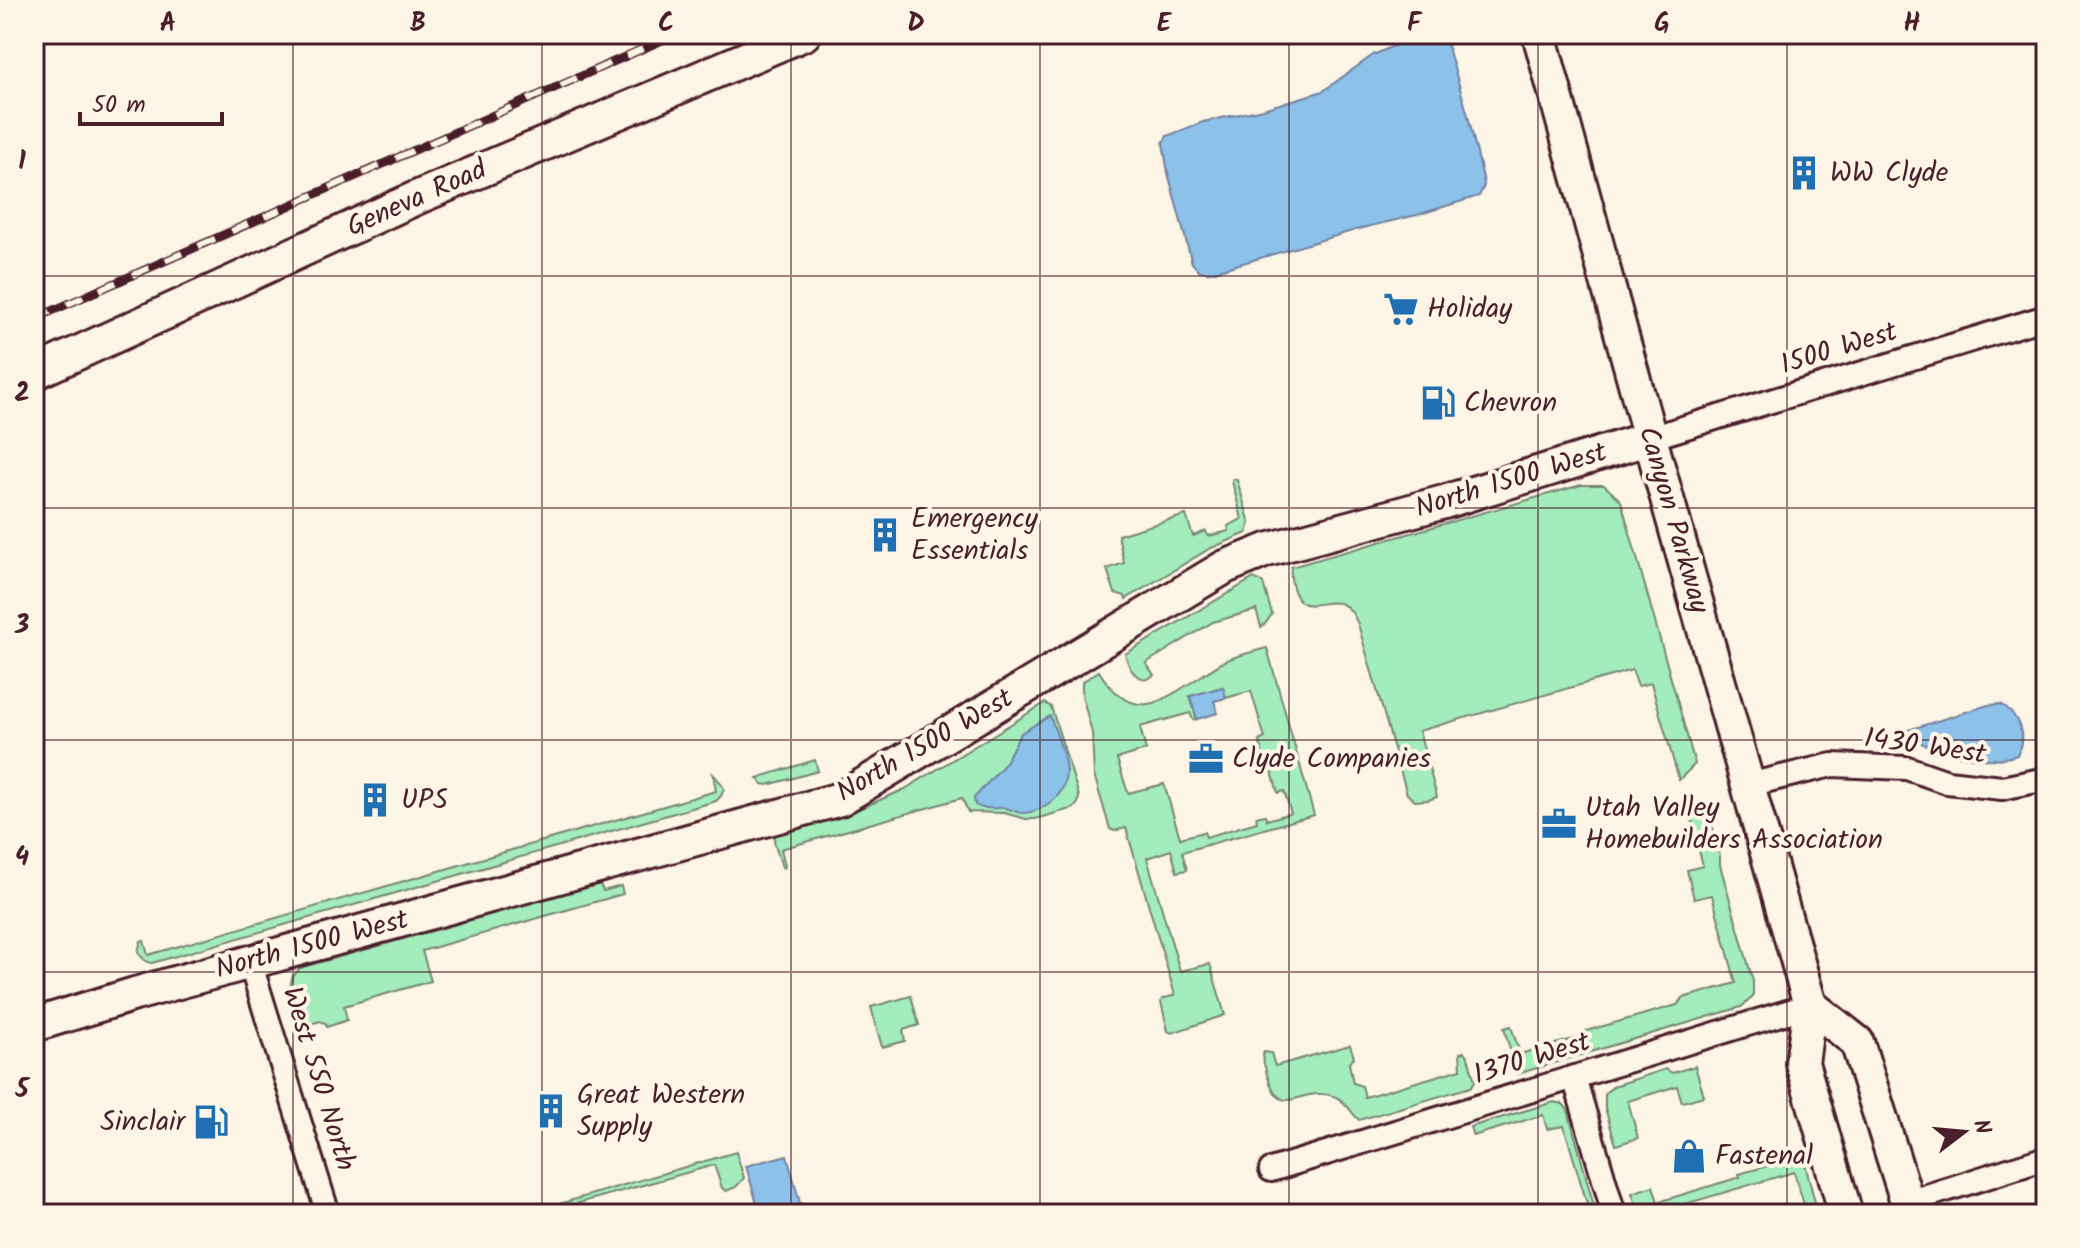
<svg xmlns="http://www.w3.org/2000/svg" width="2080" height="1248" viewBox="0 0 2080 1248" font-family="Kalam,sans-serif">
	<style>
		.green { fill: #a3ecbb; stroke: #768673; stroke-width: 2; fill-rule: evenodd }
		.water { fill: #8cc1e9; stroke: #72809d; stroke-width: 2 }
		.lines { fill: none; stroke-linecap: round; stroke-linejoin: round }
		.street-casing { stroke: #4a1f2b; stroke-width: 28 }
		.secondary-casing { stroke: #4a1f2b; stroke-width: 38 }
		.street { stroke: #fcf5e5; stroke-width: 22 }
		.secondary { stroke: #fcf5e5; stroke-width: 32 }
		.rail-casing { stroke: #4a1f2b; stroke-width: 9 }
		.rail { stroke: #fcf5e5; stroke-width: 6; stroke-dasharray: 18; stroke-linecap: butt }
		.grid { fill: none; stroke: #4a1f2b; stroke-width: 2; stroke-opacity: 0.55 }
		.labels { text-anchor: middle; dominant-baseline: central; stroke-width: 8; stroke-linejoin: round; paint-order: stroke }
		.poi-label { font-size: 28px; fill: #4a1f2b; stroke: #fcf5e5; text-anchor: start }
		.street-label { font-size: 28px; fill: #4a1f2b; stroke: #fcf5e5 }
		.neatline { fill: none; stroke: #4a1f2b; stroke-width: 3 }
		.grid-label { font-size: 26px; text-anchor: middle; font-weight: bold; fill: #4a1f2b }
	</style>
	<rect width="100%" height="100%" fill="#fcf5e5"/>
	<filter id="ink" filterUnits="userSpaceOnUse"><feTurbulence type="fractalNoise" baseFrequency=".0125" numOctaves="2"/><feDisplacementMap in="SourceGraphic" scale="16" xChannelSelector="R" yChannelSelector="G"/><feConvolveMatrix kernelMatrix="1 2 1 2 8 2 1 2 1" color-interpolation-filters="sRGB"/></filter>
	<g filter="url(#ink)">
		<g class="green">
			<path d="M1233,479l4,1 13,43 -3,10 -38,16 -83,50 -1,-3 -10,-3 -8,-24 17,-6 -6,-28 68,-20 7,21 13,-5 2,5 21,-5 -1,-5 14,-7 -10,-38z"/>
			<path d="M1581,485h23l17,16 74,263 -16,16 -28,-97 -13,3 -6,-16 -213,61 18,66 -9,3 -13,1 -8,-7 -49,-170c-4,-8 -7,-16 -16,-20 -17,-7 -38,12 -47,-11 -4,-9 -5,-16 -4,-26z"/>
			<path d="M1254,578l9,5 9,31 -7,10 -4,3 -5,-17 -43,12 -67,41 8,12 -6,4c-15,-1 -19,-11 -23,-25z"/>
			<path d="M1267,648l47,167 -132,37 5,18 -10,2 -6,-22 -24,8 33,113 30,-7 15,51 -53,18 -4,-2 -7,-29 1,-3 13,-4 -49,-167 -12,3 -4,-2 -16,-54 -2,-42 -10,-38v-13l17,-11c10,17 27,36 49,33 19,-2 58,-33 77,-43 13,-6 28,-9 42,-13zM1222,687l4,11 25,-7 14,47 -6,3 8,27h4l7,25 6,-2 7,22 -24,7 -2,-5 -9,2 1,5 -51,15 -2,-5 -24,6 -16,-54 -36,9 -11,-34 29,-9 -6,-23 50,-14 3,7 4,-1 -7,-22z"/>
			<path d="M1045,703l6,4 28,89 -1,7 -4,5 -39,11h-9l-22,-6 -36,-1 -6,-14 -181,51 4,16 -1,3 -2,-1 -8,-25 1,-7 75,-22 55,-24z"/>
			<path d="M815,760l3,11 -50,14 -6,-1 -5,-6z"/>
			<path d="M713,774l8,9 3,6 -3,7 -5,5 -564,162c-7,-1 -10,-5 -14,-11l3,-11h3l4,14 568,-164z"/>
			<path d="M1709,813l11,43v9l33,116v16l-12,10 -224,67 -13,-46 7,-2 9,28 67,-19 -1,-4 91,-26 6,-7 53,-15 -24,-88 -18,4 -7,-29 16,-4 -12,-48z"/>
			<path d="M600,884l3,7 18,-5 2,8 -201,57 9,30 -87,25 3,14 -20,7 -2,-4 -5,-2 -19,6 -11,-39 2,-10 8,-10z"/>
			<path d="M911,996l8,29 -16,5 2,11 -23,6 -11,-40z"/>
			<path d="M1350,1045l4,12 -5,6 4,20 9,3 3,11 96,-28 -1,-16 4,-1 3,2 8,27 -4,6 -112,33c-8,-7 -12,-18 -23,-23 -7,-3 -18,-4 -26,-2 -16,2 -28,14 -38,-8 -5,-9 -7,-21 -10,-31l2,-4 7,1 4,13z"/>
			<path d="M1695,1066l9,30 -22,6 -5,-16 -49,15 10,37 -22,7 -11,-37v-15l9,-7 52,-17 6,4z"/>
			<path d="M1554,1102l9,2 5,6 28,104h-6l-26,-88 -17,3 -4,-14 -70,21 -3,-9z"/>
			<path d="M736,1152l8,26 -8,9 -10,4 -4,-3 -8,-23 -174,49h-15z"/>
			<path d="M1803,1156l15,58h-11l-13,-42 -143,42h-16v-4l2,-2 -5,-15 21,-7 5,16 82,-25 -1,-3z"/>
		</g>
		<g class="water">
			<path d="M1420,34l15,1 12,9 20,68 16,66 1,8 -5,10 -62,19 -51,12 -154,45c-10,1 -14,-1 -20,-9l-24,-90 -5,-30 4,-7 36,-14 60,-13 60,-18 50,-36z"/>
			<path d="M1223,687l3,11 -12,3 4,12 -21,6 -7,-23z"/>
			<path d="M2001,704c18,11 26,32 16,51 -37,12 -74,-3 -109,-17l-2,-3 2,-5 80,-25z"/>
			<path d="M1050,716c10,30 32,69 -4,89 -7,5 -15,8 -23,8 -6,0 -12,-4 -18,-5 -12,-1 -20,3 -30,-3l-1,-7 29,-32 18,-33z"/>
			<path d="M787,1155l16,59h-43l-14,-48z"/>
		</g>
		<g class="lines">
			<g class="street-casing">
				<g id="street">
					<path d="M1650,438l396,-121"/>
					<path d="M1748,785l84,-20 75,3 40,14 55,6 44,-9"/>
					<path d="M250,962l78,252"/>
					<path d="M1574,1077l40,137"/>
					<path d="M1271,1170l539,-165"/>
					<path d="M1908,1202l138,-44"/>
				</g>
			</g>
			<g class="secondary-casing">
				<g id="secondary">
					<path d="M1539,34l111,404 160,567 -8,58 44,151"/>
					<path d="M34,373l382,-175 388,-164"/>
					<path d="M1810,1005l47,37 54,172"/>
					<path d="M34,1025l101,-31 705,-195 385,-232 42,-17 177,-48 206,-64"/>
				</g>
			</g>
			<use href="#street" class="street"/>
			<use href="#secondary" class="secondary"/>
			<g class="rail-casing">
				<path id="rail" d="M34,319l642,-285"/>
			</g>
			<use href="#rail" class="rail"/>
		</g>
	</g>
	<path class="grid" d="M293,34v1180M542,34v1180M791,34v1180M1040,34v1180M1289,34v1180M1538,34v1180M1787,34v1180M34,276h2012M34,508h2012M34,740h2012M34,972h2012"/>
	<defs>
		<g id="building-bare" transform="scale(2.76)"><path d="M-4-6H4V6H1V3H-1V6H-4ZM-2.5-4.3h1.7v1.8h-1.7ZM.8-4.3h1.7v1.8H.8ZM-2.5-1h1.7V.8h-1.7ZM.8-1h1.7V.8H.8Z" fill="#1f6fb2" stroke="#fcf5e5" stroke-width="2.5" paint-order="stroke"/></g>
		<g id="supermarket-bare" transform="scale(2.76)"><path d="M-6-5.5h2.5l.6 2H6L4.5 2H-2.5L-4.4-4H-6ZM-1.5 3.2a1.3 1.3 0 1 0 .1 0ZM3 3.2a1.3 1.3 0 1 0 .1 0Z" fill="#1f6fb2" stroke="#fcf5e5" stroke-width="2.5" paint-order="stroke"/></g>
		<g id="fuel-bare" transform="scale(2.76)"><path d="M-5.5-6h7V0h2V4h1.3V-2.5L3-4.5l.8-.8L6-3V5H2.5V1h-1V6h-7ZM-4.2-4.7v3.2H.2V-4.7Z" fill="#1f6fb2" stroke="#fcf5e5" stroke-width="2.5" paint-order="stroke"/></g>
		<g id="office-bare" transform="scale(2.76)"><path d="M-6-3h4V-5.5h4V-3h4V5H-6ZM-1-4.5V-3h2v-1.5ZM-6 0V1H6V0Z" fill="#1f6fb2" stroke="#fcf5e5" stroke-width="2.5" paint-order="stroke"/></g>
		<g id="shop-bare" transform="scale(2.76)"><path d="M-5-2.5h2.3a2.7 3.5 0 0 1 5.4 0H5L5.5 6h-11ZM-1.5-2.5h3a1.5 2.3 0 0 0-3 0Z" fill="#1f6fb2" stroke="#fcf5e5" stroke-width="2.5" paint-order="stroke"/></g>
	</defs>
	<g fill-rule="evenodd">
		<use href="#building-bare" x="1804" y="173"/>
		<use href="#supermarket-bare" x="1401" y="309"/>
		<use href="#fuel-bare" x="1438" y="403"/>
		<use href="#building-bare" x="885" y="535"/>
		<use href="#office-bare" x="1206" y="759"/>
		<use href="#building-bare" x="375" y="800"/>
		<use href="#office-bare" x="1559" y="824"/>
		<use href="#building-bare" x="551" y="1111"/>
		<use href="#fuel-bare" x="211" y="1122"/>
		<use href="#shop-bare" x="1689" y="1156"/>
	</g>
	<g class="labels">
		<g class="poi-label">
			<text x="1830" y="173">WW Clyde</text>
			<text x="1427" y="309">Holiday</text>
			<text x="1464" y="403">Chevron</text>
			<text x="911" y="519">Emergency<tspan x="911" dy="32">Essentials</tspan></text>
			<text x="1232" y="759">Clyde Companies</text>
			<text x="401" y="800">UPS</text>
			<text x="1585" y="808">Utah Valley<tspan x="1585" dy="32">Homebuilders Association</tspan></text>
			<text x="577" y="1095">Great Western<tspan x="577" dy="32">Supply</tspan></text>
			<text x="185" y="1122" text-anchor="end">Sinclair</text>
			<text x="1715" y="1156">Fastenal</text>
		</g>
		<g class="street-label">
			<text transform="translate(417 199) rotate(-24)">Geneva Road</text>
			<text transform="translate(1839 349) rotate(-17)">1500 West</text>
			<text transform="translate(1511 481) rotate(-17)">North 1500 West</text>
			<text transform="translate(1673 520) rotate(74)">Canyon Parkway</text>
			<text transform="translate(925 746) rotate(-30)">North 1500 West</text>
			<text transform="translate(1925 747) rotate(8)">1430 West</text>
			<text transform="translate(312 945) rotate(-15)">North 1500 West</text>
			<text transform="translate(1532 1059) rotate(-17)">1370 West</text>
			<text transform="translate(318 1079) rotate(73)">West 550 North</text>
		</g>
	</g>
	<rect width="2080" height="1248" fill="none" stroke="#fcf5e5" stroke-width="88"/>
	<g transform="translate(1964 1132) rotate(74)" stroke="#fcf5e5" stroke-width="6" paint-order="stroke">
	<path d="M0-6L14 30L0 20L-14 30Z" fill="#4a1f2b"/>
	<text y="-12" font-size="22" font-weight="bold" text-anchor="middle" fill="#4a1f2b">N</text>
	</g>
	<path d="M80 112v12h142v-12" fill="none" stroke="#4a1f2b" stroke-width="4"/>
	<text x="92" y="112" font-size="24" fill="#4a1f2b" stroke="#fcf5e5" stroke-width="6" paint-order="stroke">50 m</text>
	<rect x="44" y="44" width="1992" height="1160" class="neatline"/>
	<g class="grid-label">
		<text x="168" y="31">A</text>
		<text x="418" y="31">B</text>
		<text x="666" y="31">C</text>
		<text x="916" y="31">D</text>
		<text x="1164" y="31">E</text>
		<text x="1414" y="31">F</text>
		<text x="1662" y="31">G</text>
		<text x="1912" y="31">H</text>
		<text x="22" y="169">1</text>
		<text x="22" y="401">2</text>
		<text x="22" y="633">3</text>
		<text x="22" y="865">4</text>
		<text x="22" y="1097">5</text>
	</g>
</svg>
